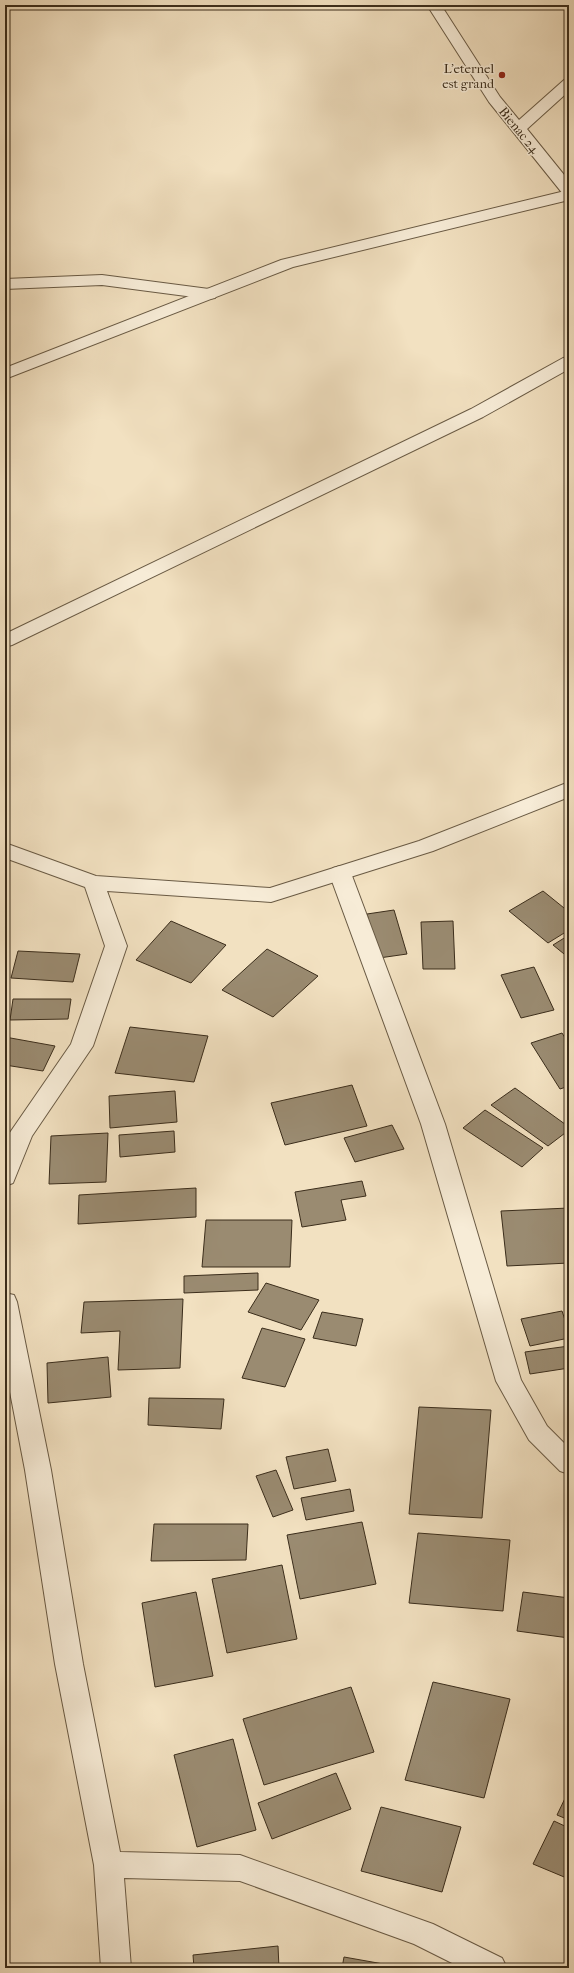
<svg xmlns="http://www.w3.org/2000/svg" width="574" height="1973" viewBox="0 0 574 1973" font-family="'IM FELL French Canon',serif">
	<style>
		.building { fill: #9a8b71; stroke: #3b2d1b }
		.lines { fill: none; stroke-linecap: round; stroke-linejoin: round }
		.lane-casing { stroke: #695a44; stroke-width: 2 }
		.street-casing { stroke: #695a44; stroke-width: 2 }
		.lane { fill: #f7ecd7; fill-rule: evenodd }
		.street { fill: #f7ecd7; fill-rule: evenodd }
		.poi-dot { fill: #8f2418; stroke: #f7ecd7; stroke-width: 1.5 }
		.labels { text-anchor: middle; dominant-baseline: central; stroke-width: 3; stroke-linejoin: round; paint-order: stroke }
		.far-poi-label { font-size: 13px; fill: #3b2d1b; stroke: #f7ecd7; text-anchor: end }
		.far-street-label { font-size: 13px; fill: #3b2d1b; stroke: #f7ecd7 }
	</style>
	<rect width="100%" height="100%" fill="#f2e1c1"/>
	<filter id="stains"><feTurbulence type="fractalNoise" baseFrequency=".005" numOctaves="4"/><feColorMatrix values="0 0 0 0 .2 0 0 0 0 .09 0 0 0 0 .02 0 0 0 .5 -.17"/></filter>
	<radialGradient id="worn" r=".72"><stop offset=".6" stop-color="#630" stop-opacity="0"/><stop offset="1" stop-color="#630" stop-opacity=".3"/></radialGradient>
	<g class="building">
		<path d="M543,891l26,21v18l-21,13 -39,-32z"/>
		<path d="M394,910l13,44 -28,4 -12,-44z"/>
		<path d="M171,921l55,24 -35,38 -55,-23z"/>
		<path d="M453,921l2,48h-32l-2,-47z"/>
		<path d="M569,935v23l-16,-13z"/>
		<path d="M267,949l51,27 -45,41 -51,-27z"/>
		<path d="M18,951l62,3 -7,28 -62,-4z"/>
		<path d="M534,967l20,43 -33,8 -20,-43z"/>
		<path d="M5,971h3l-1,42h-2z"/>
		<path d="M13,999h58l-3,20 -58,1z"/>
		<path d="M130,1027l78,9 -14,46 -79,-9z"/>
		<path d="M562,1033l7,11v42l-9,3 -29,-46z"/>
		<path d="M5,1037l50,9 -12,25 -38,-6z"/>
		<path d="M352,1085l15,41 -82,19 -14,-42z"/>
		<path d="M515,1088l54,39v3l-21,16 -57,-41z"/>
		<path d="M175,1091l2,31 -67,6 -1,-32z"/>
		<path d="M485,1110l58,38 -21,19 -59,-39z"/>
		<path d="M392,1125l12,24 -49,13 -11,-24z"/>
		<path d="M174,1131l1,21 -55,5 -1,-22z"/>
		<path d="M108,1133l-2,49 -57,2 2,-48z"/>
		<path d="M362,1181l4,15 -25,4 5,20 -44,7 -7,-35z"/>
		<path d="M196,1188v29l-118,7 1,-29z"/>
		<path d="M569,1208v55l-62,3 -6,-55z"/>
		<path d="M206,1220h86l-2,47h-88z"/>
		<path d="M258,1273v17l-74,3v-17z"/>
		<path d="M266,1283l53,17 -18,30 -53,-18z"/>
		<path d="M183,1299l-3,69 -62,2 2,-39 -39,2 3,-31z"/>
		<path d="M562,1311l7,21v6l-39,8 -9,-27z"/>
		<path d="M322,1312l41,7 -7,27 -43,-8z"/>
		<path d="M262,1328l43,11 -20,48 -43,-9z"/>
		<path d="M569,1346v22l-39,6 -5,-22z"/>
		<path d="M108,1357l3,40 -63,6 -1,-40z"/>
		<path d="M149,1398l75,1 -3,30 -73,-4z"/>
		<path d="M419,1407l72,3 -9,108 -73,-4z"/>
		<path d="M328,1449l8,32 -42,8 -8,-32z"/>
		<path d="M276,1470l17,40 -20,7 -17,-41z"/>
		<path d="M350,1489l4,22 -48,9 -5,-22z"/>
		<path d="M362,1522l14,62 -76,15 -13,-64z"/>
		<path d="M154,1524h94l-2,36 -95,1z"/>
		<path d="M418,1533l92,7 -7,71 -94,-8z"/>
		<path d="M282,1565l15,74 -70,14 -15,-74z"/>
		<path d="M196,1592l17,84 -58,11 -13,-84z"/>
		<path d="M523,1592l46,6v40l-52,-7z"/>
		<path d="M433,1682l77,17 -26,99 -79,-18z"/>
		<path d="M351,1687l23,65 -110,33 -21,-66z"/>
		<path d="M233,1739l23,91 -59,17 -23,-92z"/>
		<path d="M336,1773l15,36 -79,30 -14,-36z"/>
		<path d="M569,1790v30l-12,-5z"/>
		<path d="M381,1807l80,20 -19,65 -81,-21z"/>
		<path d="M554,1821l15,7v51l-36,-15z"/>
		<path d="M278,1946l1,22h-85l-1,-13z"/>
		<path d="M344,1957l62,11h-64z"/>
	</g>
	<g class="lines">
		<g class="lane-casing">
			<g id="lane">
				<path d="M569,190v10l-276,67 -288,112v-11l276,-108z"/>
				<path d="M569,357v12l-86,48 -471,228 -7,2v-13l466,-225 92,-51z"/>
				<path d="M569,782v15l-136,54 -162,51 -164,-11 20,55 -34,100 -61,90 -19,47 -8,3v-40l4,-12 62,-90 34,-98 -20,-59 -80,-29v-15l91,33 174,12 149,-47z"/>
				<path d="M5,1293l9,2 3,7 34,168 32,194 37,188 120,3 193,69 69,34 5,10h-45l-48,-24 -174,-63 -116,-3 7,90h-30l-7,-103 -39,-201 -30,-194 -20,-104z"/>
			</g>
		</g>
		<g class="street-casing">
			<g id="street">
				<path d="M427,5h14l59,92 19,23 45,-40 5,-1v12l-42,38 42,52v15l-6,-2 -74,-92z"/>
				<path d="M102,275l107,14 6,1 2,4 -2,4 -6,1 -107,-14 -97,4v-10z"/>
				<path d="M340,866l7,2 4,5 94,251 76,256 26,46 22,22v26l-9,-3 -31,-31 -33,-59 -75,-257 -92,-251 4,-5z"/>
			</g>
		</g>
		<use href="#lane" class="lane"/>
		<use href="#street" class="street"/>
	</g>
	<circle class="poi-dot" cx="502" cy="75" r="4"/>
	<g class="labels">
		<g class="far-poi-label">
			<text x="494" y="68">L'eternel<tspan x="494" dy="15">est grand</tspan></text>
		</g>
		<g class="far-street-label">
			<text transform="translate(519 130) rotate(51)">Bienac 24</text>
		</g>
	</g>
	<rect width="574" height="1973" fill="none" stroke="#f2e1c1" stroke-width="20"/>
	<rect x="6" y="6" width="562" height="1961" fill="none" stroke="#3b2d1b" stroke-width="2"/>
	<rect x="10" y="10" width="554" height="1953" fill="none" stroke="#3b2d1b"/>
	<rect width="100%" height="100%" filter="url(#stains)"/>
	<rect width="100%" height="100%" fill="url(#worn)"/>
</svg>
